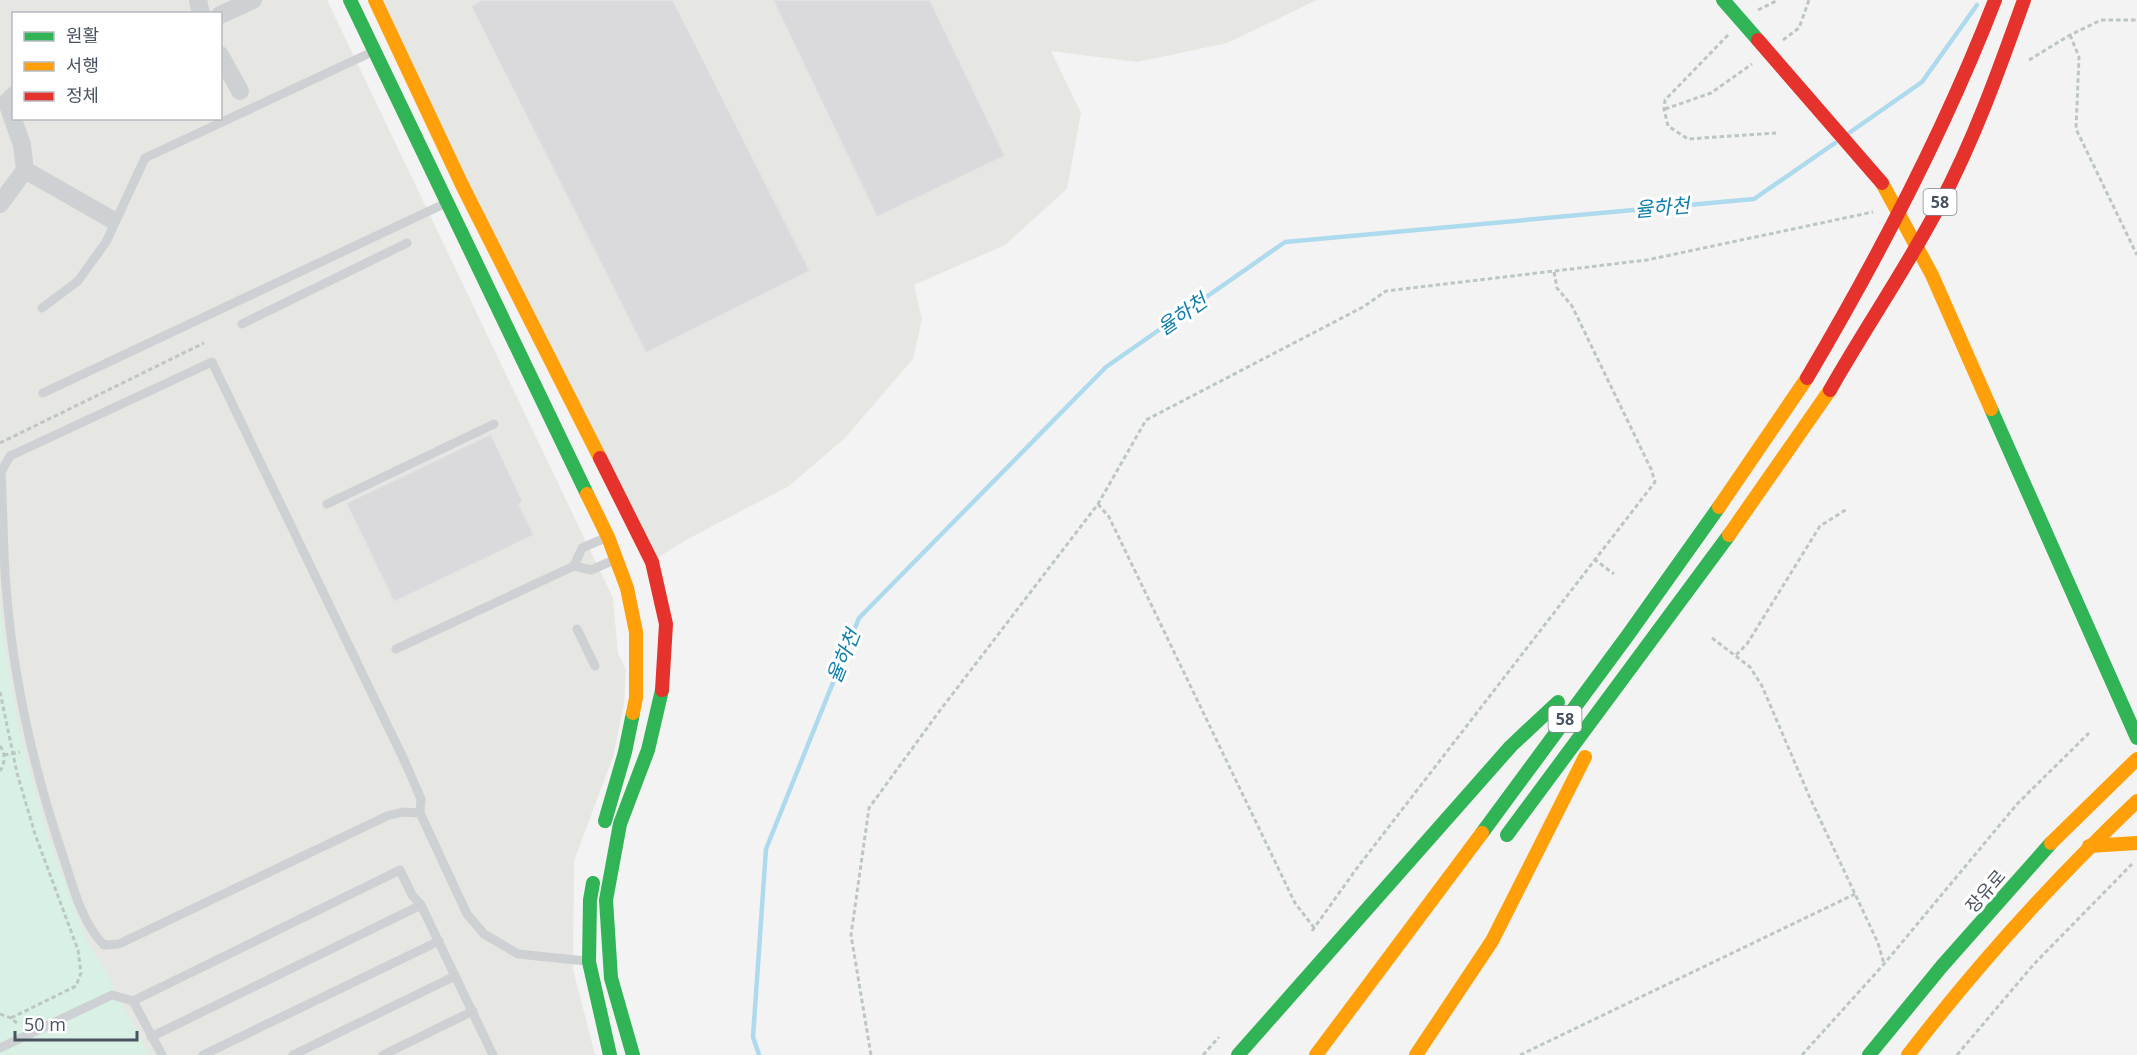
<svg xmlns="http://www.w3.org/2000/svg" width="2137" height="1055" viewBox="0 0 2137 1055" font-family="'Open Sans','Noto Sans KR',sans-serif">
	<style>
		.commercial { fill: #e6e6e2; fill-rule: evenodd }
		.green { fill: #d8f1e4 }
		.lines { fill: none; stroke-linecap: round; stroke-linejoin: round }
		.stream { stroke: #aedaed; stroke-width: 4.5 }
		.building { fill: #dadadc; stroke: #e4e5e6; stroke-width: 1.5 }
		.path { stroke: #bcc7c4; stroke-width: 3; stroke-dasharray: 4.5 3; stroke-linecap: butt }
		.lane { stroke: #ced1d4; stroke-width: 9 }
		.street { stroke: #ced1d4; stroke-width: 18 }
		.fast { stroke: #30b455; stroke-width: 14 }
		.slow { stroke: #ff9f0a; stroke-width: 14 }
		.jam { stroke: #e5322d; stroke-width: 14 }
		.jam-bridge { stroke: #e5322d; stroke-width: 14 }
		.labels { text-anchor: middle; dominant-baseline: central; stroke-width: 6; stroke-linejoin: round; paint-order: stroke }
		.shield { fill: #fff; stroke: #80878f; stroke-width: 1.5 }
		.shield-label { font-size: 16px; font-weight: bold; fill: #49535f }
		.street-label { font-size: 18px; fill: #49535f; stroke: #fff }
		.water-label { font-size: 20px; font-style: italic; fill: #0f7eac; stroke: #fff }
	</style>
	<rect width="100%" height="100%" fill="#f3f3f3"/>
	<g class="commercial">
		<path d="M0,0h327l286,598 5,56 8,15 -2,35 -11,53 -39,104 -1,108 22,86h-595zM14,14h206v104h-206z"/>
		<path d="M382,0h935l-90,43 -90,19 -86,-11 30,62 -14,76 -62,56 -91,40 8,34 -9,40 -69,80 -55,47 -103,54 -37,23z"/>
	</g>
	<path class="green" d="M0,604l5,45 15,85 27,99 40,108 27,44 -1,2 37,68h-150z"/>
	<g class="lines">
		<g class="stream">
			<path d="M1849,133l73,-51 55,-77"/>
			<path d="M759,1055l-6,-18 13,-188 93,-231 247,-251 179,-125 469,-43 81,-56"/>
		</g>
	</g>
	<g class="building">
		<path d="M482,0h191l137,271 -164,82 -175,-347z"/>
		<path d="M773,0h157l75,156 -128,61z"/>
		<path d="M491,434l32,68 -4,2 15,31 -140,67 -48,-99z"/>
	</g>
	<g class="lines">
		<g class="path">
			<path d="M1758,10l20,-10"/>
			<path d="M1728,35l-63,65 -1,9 4,17 20,13 88,-6"/>
			<path d="M2070,35l9,22 -3,72 61,126"/>
			<path d="M1783,40l16,-12 10,-28"/>
			<path d="M2029,60l41,-25 31,-15h36"/>
			<path d="M1665,109l46,-16 41,-29"/>
			<path d="M0,443l204,-100"/>
			<path d="M1098,504l11,13 186,386 20,26"/>
			<path d="M1594,559l20,15"/>
			<path d="M1712,638l38,29 12,19 48,112 68,145 6,21"/>
			<path d="M1736,655l11,-11 73,-118 27,-17"/>
			<path d="M0,692l17,81 18,61 43,116 3,23 -5,13 -65,32"/>
			<path d="M0,746c6,8 5,17 0,25"/>
			<path d="M4,755l16,-3"/>
			<path d="M1312,931l45,-63 298,-386 -4,-13 -79,-163 -15,-18 -3,-16"/>
			<path d="M0,1014l11,4 8,7"/>
			<path d="M871,1055l-20,-120 18,-127 69,-95 160,-209 48,-84 217,-113 23,-16 261,-31 226,-48"/>
			<path d="M1203,1055l16,-18"/>
			<path d="M1520,1055l335,-161"/>
			<path d="M1802,1055l82,-91 134,-161 71,-70"/>
			<path d="M1957,1055l77,-91 98,-100"/>
		</g>
		<g class="lane">
			<path d="M42,308l36,-27 28,-39 39,-84 227,-106"/>
			<path d="M242,324l165,-81"/>
			<path d="M43,393l403,-190"/>
			<path d="M327,504l167,-80"/>
			<path d="M574,566l8,-18 23,-10"/>
			<path d="M577,629l18,37"/>
			<path d="M396,649l178,-83 17,4 23,-10"/>
			<path d="M420,813l-17,-1 -16,4 -268,128 -15,1c-22,-22 -31,-58 -40,-86 -30,-88 -51,-180 -58,-273 -3,-38 -3,-76 -5,-114l9,-16 202,-94 193,400 16,37 -1,14 47,101 17,20 34,20 68,7"/>
			<path d="M133,1001l29,54"/>
			<path d="M151,1037l270,-132"/>
			<path d="M0,1048l112,-53 21,6 267,-131 12,25 9,10 72,150"/>
			<path d="M203,1055l236,-114"/>
			<path d="M293,1055l162,-79"/>
			<path d="M383,1055l90,-44"/>
		</g>
		<g class="street">
			<path d="M198,0l3,14"/>
			<path d="M220,15l33,-15"/>
			<path d="M220,55l20,36"/>
			<path d="M25,170l86,49"/>
			<path d="M0,204l25,-34 -3,-25 -15,-43 7,-7"/>
		</g>
		<g class="fast">
			<path d="M350,0l237,494"/>
			<path d="M1723,0l35,40"/>
			<path d="M1991,409l146,329"/>
			<path d="M605,821l20,-69 8,-39"/>
			<path d="M1482,833l146,-198 91,-128"/>
			<path d="M1507,835l222,-300"/>
			<path d="M593,883l-3,17 -1,62 21,93"/>
			<path d="M633,1055l-22,-77 -5,-78 14,-76 28,-74 14,-60"/>
			<path d="M1238,1055l273,-309 47,-44"/>
			<path d="M1869,1055l73,-89 109,-123"/>
		</g>
		<g class="slow">
			<path d="M375,0l88,187 137,271"/>
			<path d="M1882,183l50,92 59,134"/>
			<path d="M587,494l21,43 19,51 9,44v66l-3,15"/>
			<path d="M1719,507l88,-129"/>
			<path d="M1729,535l101,-145"/>
			<path d="M2051,843l86,-84"/>
			<path d="M2089,846l48,-3"/>
			<path d="M1316,1055l166,-222"/>
			<path d="M1416,1055l76,-114 93,-184"/>
			<path d="M1908,1055c70,-91 146,-175 229,-254"/>
		</g>
		<path class="jam" d="M600,458l52,104 14,62 -4,66"/>
		<g class="jam-bridge">
			<path d="M1758,40l124,143"/>
			<path d="M1807,378c72,-122 137,-246 188,-378"/>
			<path d="M1830,390c35,-62 76,-121 109,-184 35,-66 60,-136 85,-206"/>
		</g>
	</g>
	<g class="labels">
		<g class="shield">
			<rect x="1923.5" y="189" width="33" height="26" rx="4.5"/>
			<rect x="1548.5" y="706" width="33" height="26" rx="4.5"/>
		</g>
		<g class="shield-label">
			<text x="1940" y="202">58</text>
			<text x="1565" y="719">58</text>
		</g>
		<g class="street-label">
			<text transform="translate(1985 891) rotate(-49)">장유로</text>
		</g>
		<g class="water-label">
			<text transform="translate(1662 207) rotate(-5)">율하천</text>
			<text transform="translate(1182 314) rotate(-35)">율하천</text>
			<text transform="translate(843 656) rotate(-68)">율하천</text>
		</g>
	</g>
	<rect x="12" y="12" width="210" height="108" fill="#ffffff" stroke="#b6babf" stroke-width="1.5"/>
	<rect x="24" y="32" width="30" height="9" fill="#30b455" stroke="#b6babf" stroke-width="1.5"/>
	<text x="66" y="42" font-size="18" fill="#49535f">원활</text>
	<rect x="24" y="62" width="30" height="9" fill="#ff9f0a" stroke="#b6babf" stroke-width="1.5"/>
	<text x="66" y="72" font-size="18" fill="#49535f">서행</text>
	<rect x="24" y="92" width="30" height="9" fill="#e5322d" stroke="#b6babf" stroke-width="1.5"/>
	<text x="66" y="102" font-size="18" fill="#49535f">정체</text>
	<path d="M15 1031v9h122v-9" fill="none" stroke="#49535f" stroke-width="3"/>
	<text x="24" y="1031" font-size="18" fill="#49535f" stroke="#ffffff" stroke-width="4.5" paint-order="stroke">50 m</text>
</svg>
